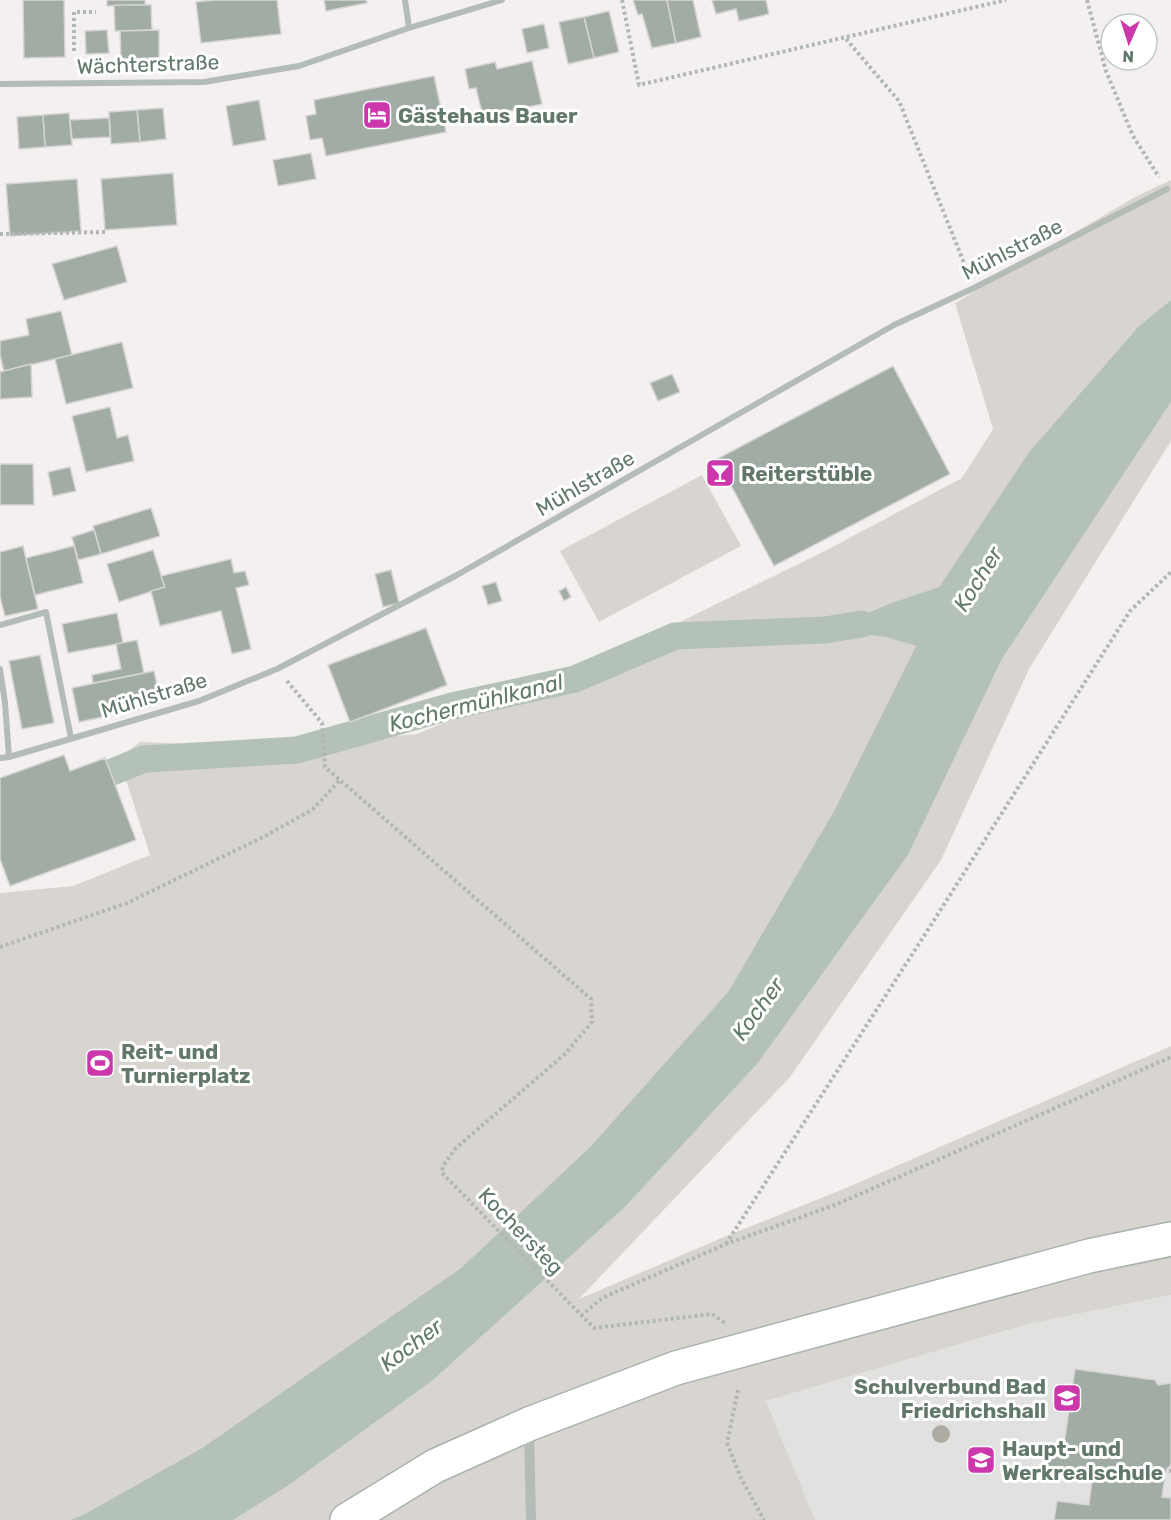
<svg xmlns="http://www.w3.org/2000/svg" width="1171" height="1520" viewBox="0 0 1171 1520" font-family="Rubik,sans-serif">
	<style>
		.built { fill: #e1e1e0 }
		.green { fill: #d8d5d0 }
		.water { fill: #b3c1b7 }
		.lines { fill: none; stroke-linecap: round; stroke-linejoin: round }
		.canal { stroke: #b3c1b7; stroke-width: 27 }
		.building { fill: #a1aca5; stroke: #d5d3d3; stroke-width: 1.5 }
		.secondary-casing { stroke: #a9b2ad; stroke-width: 36 }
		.path { stroke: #b1b7b4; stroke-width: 4; stroke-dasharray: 3 3; stroke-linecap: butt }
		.minor { stroke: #b4bcb7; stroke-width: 6 }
		.tertiary { stroke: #b4bcb7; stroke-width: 10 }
		.secondary { stroke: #fff; stroke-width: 33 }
		.tree { fill: #aeaba3 }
		.labels { text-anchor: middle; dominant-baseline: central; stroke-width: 6; stroke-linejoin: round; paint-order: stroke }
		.street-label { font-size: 21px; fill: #62786b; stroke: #fff }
		.poi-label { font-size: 21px; font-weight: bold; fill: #62786b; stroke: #fff; text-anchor: start }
		.water-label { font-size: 22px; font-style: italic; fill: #627b68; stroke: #fff }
	</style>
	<rect width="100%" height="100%" fill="#f4f0f0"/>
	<path class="built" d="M1171,1295v225h-418l13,-119 262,-77z"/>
	<g class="green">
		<path d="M1171,180v120l-33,27 -109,125 -90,135 -45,15 -68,27 60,8 30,9 -82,165 -106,181 -137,154 -130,122 -259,180 -119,67 -14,5h-69v-627l73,-7 77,-31 -31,-97 21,-16 138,5 139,-13 220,-91 186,-91 139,-74 31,-49 -38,-126 180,-106z"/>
		<path d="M1171,402v39l-142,228 -88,191 -151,217 -211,222 145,-62 122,-49 325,-142v249l-143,29 -262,77 49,119h-582l53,-33 146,-106 194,-175 132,-143 150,-208 94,-196z"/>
		<path d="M702,475l39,71 -142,76 -39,-71z"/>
	</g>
	<path class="water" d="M1171,300v102l-169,257 -94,196 -150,208 -132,143 -194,175 -146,106 -53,33h-164l14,-5 119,-67 259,-180 130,-122 137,-154 106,-181 82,-165 -30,-9 -61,-7 69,-28 45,-15 90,-135 109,-125z"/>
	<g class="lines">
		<path class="canal" d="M76,787l68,-28 153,-9 155,-44 123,-27 100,-43 150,-6 37,-6"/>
	</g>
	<g class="building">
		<path d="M23,0h41l1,57 -41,1z"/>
		<path d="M107,0h38v5l-38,1z"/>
		<path d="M215,0h62l4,34 -80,9 -5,-41z"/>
		<path d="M324,0h42l1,3 -41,8z"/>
		<path d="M633,0h34l9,43 -24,5 -10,-34 -4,1z"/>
		<path d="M667,0h26l8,37 -25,6z"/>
		<path d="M712,0h54l3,14 -30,7 -3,-12 -20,5z"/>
		<path d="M114,5h37l1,25 -37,1z"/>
		<path d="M609,11l10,41 -25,6 -10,-41z"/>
		<path d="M584,17l10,41 -26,6 -9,-42z"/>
		<path d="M544,24l5,24 -22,5 -5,-24z"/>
		<path d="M107,30l2,23 -23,1 -1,-23z"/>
		<path d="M159,30v28l-38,1 -1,-28z"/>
		<path d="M532,61l10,43 -59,13 -7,-29 -7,1 -4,-20 30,-7 2,7z"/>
		<path d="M434,76l12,56 -120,24 -4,-18 -12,2 -4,-24 10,-2 -2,-14z"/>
		<path d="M259,100l7,40 -33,6 -7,-40z"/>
		<path d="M163,108l3,31 -26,3 -3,-32z"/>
		<path d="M137,110l3,32 -29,2 -2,-32z"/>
		<path d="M69,113l3,32 -27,2 -2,-32z"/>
		<path d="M43,115l2,32 -26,2 -2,-32z"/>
		<path d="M109,118l1,19 -38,2 -2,-19z"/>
		<path d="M311,153l5,26 -38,7 -5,-26z"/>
		<path d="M173,173l4,52 -72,5 -4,-51z"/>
		<path d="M77,179l4,52 -71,5 -4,-52z"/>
		<path d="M117,246l10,36 -63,18 -12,-36z"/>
		<path d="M61,311l11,44 -68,16 -4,-16v-14l29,-6 -3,-16z"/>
		<path d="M122,342l11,46 -67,16 -11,-45z"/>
		<path d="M31,364l1,33 -32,2v-27z"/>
		<path d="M893,366l57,108 -176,92 -57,-107z"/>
		<path d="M672,374l8,18 -22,9 -8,-18z"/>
		<path d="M110,407l7,31 11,-3 6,26 -48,11 -14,-56z"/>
		<path d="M0,464h33l1,41h-34z"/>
		<path d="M70,467l6,24 -23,5 -5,-24z"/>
		<path d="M151,508l9,28 -59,18 -8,-28z"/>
		<path d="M94,530l7,24 -23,6 -6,-23z"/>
		<path d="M23,546l15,63 -33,7 -5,-19v-45z"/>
		<path d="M74,546l9,37 -48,12 -9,-37z"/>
		<path d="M153,550l12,37 -46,15 -12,-38z"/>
		<path d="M231,559l3,14 11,-2 4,14 -13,3 15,61 -19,5 -11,-43 -61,15 -9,-35 14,-4 -4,-11z"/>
		<path d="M391,570l8,33 -16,4 -8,-33z"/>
		<path d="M496,582l6,19 -14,4 -6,-19z"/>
		<path d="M566,587l5,10 -7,4 -5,-10z"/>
		<path d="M117,613l6,30 -55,10 -6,-29z"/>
		<path d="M426,628l21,57 -97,37 -22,-57z"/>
		<path d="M137,640l7,33 -51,10 -1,-8 29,-6 -5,-25z"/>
		<path d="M40,655l14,68 -32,6 -13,-68z"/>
		<path d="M154,671l4,18 -11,2 3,16 -71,15 -7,-34z"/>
		<path d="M64,755l6,16 35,-13 31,82 -126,46 -10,-27v-81z"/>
		<path d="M1075,1369l80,11 3,5 13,-2v82l-5,5 -4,27 9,1v22h-117l3,-19 32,4 3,-26 -60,-7 31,-21z"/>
	</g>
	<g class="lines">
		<g class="secondary-casing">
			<path id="secondary" d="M347,1520l88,-54 94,-42 147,-56 413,-112 82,-17"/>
		</g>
		<g class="path">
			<path d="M622,0l17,85 367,-85"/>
			<path d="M1087,0l19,71 27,65 26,41"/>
			<path d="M846,39l53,62 69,172"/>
			<path d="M74,51v-39h22"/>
			<path d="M0,234l107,-2"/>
			<path d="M287,681l35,42 3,44 266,232 1,23 -27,32 -109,94 -13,18 -1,7 152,155 118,-14 13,9"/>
			<path d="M0,947l127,-44 136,-66 49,-27 28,-30"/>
			<path d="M726,1244l205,-319 199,-314 41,-39"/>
			<path d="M581,1316l21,-18 124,-54 109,-39 336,-148"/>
			<path d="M738,1390l-11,53 14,35 23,42"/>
			<path d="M1092,1482l74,-12 5,1"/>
		</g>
		<g class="minor">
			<path d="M405,0l4,28"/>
			<path d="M0,84l204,-2 95,-16 110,-38 93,-28"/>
			<path d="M0,625l46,-13 25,126"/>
			<path d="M0,669l5,34 4,54"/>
			<path d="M0,758l9,-1 190,-56 78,-32 180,-94 437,-250 80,-37 193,-99"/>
		</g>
		<path class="tertiary" d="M529,1427l2,93"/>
		<use href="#secondary" class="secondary"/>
	</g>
	<circle class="tree" cx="941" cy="1434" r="9"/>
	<defs>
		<g id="hotel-square" transform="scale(1.5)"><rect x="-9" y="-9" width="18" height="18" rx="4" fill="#cc38ac" stroke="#fff"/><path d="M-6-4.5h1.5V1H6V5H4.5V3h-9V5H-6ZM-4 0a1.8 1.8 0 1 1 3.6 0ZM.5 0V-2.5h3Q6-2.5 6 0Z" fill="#fff"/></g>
		<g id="bar-square" transform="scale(1.5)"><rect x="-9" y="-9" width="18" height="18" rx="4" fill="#cc38ac" stroke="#fff"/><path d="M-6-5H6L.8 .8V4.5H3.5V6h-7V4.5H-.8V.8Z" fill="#fff"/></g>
		<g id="stadium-square" transform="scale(1.5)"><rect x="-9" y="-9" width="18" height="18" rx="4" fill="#cc38ac" stroke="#fff"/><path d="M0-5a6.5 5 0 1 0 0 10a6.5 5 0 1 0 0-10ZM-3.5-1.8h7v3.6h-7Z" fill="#fff"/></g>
		<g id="school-square" transform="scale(1.5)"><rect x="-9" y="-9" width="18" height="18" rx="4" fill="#cc38ac" stroke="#fff"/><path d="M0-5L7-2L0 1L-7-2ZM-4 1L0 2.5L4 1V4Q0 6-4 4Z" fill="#fff"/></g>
	</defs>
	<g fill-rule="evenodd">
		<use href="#hotel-square" x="377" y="115"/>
		<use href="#bar-square" x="720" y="473"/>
		<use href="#stadium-square" x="100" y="1063"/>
		<use href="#school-square" x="1067" y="1398"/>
		<use href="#school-square" x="981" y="1460"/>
	</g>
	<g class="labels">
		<g class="street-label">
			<text transform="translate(148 64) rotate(-2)">Wächterstraße</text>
			<text transform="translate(1012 249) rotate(-27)">Mühlstraße</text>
			<text transform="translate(585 483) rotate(-30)">Mühlstraße</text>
			<text transform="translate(154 695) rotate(-17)">Mühlstraße</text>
			<text transform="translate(521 1231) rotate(46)">Kochersteg</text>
		</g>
		<g class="poi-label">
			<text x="398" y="115">Gästehaus Bauer</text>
			<text x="741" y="473">Reiterstüble</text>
			<text x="121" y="1051">Reit- und<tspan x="121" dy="24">Turnierplatz</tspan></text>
			<text x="1046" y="1386" text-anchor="end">Schulverbund Bad<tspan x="1046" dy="24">Friedrichshall</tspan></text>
			<text x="1002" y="1448">Haupt- und<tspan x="1002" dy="24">Werkrealschule</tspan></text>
		</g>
		<g class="water-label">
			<text transform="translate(978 579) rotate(-58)">Kocher</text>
			<text transform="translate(476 703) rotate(-14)">Kochermühlkanal</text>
			<text transform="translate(758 1009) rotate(-54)">Kocher</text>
			<text transform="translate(411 1345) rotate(-37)">Kocher</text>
		</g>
	</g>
	<g transform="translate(1129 42) rotate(183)"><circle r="28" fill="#ffffff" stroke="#c0c9c4" stroke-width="1.5"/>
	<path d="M0-4.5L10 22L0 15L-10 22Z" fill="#cc38ac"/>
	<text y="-9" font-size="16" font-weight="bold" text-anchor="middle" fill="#62786b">N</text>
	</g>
</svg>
